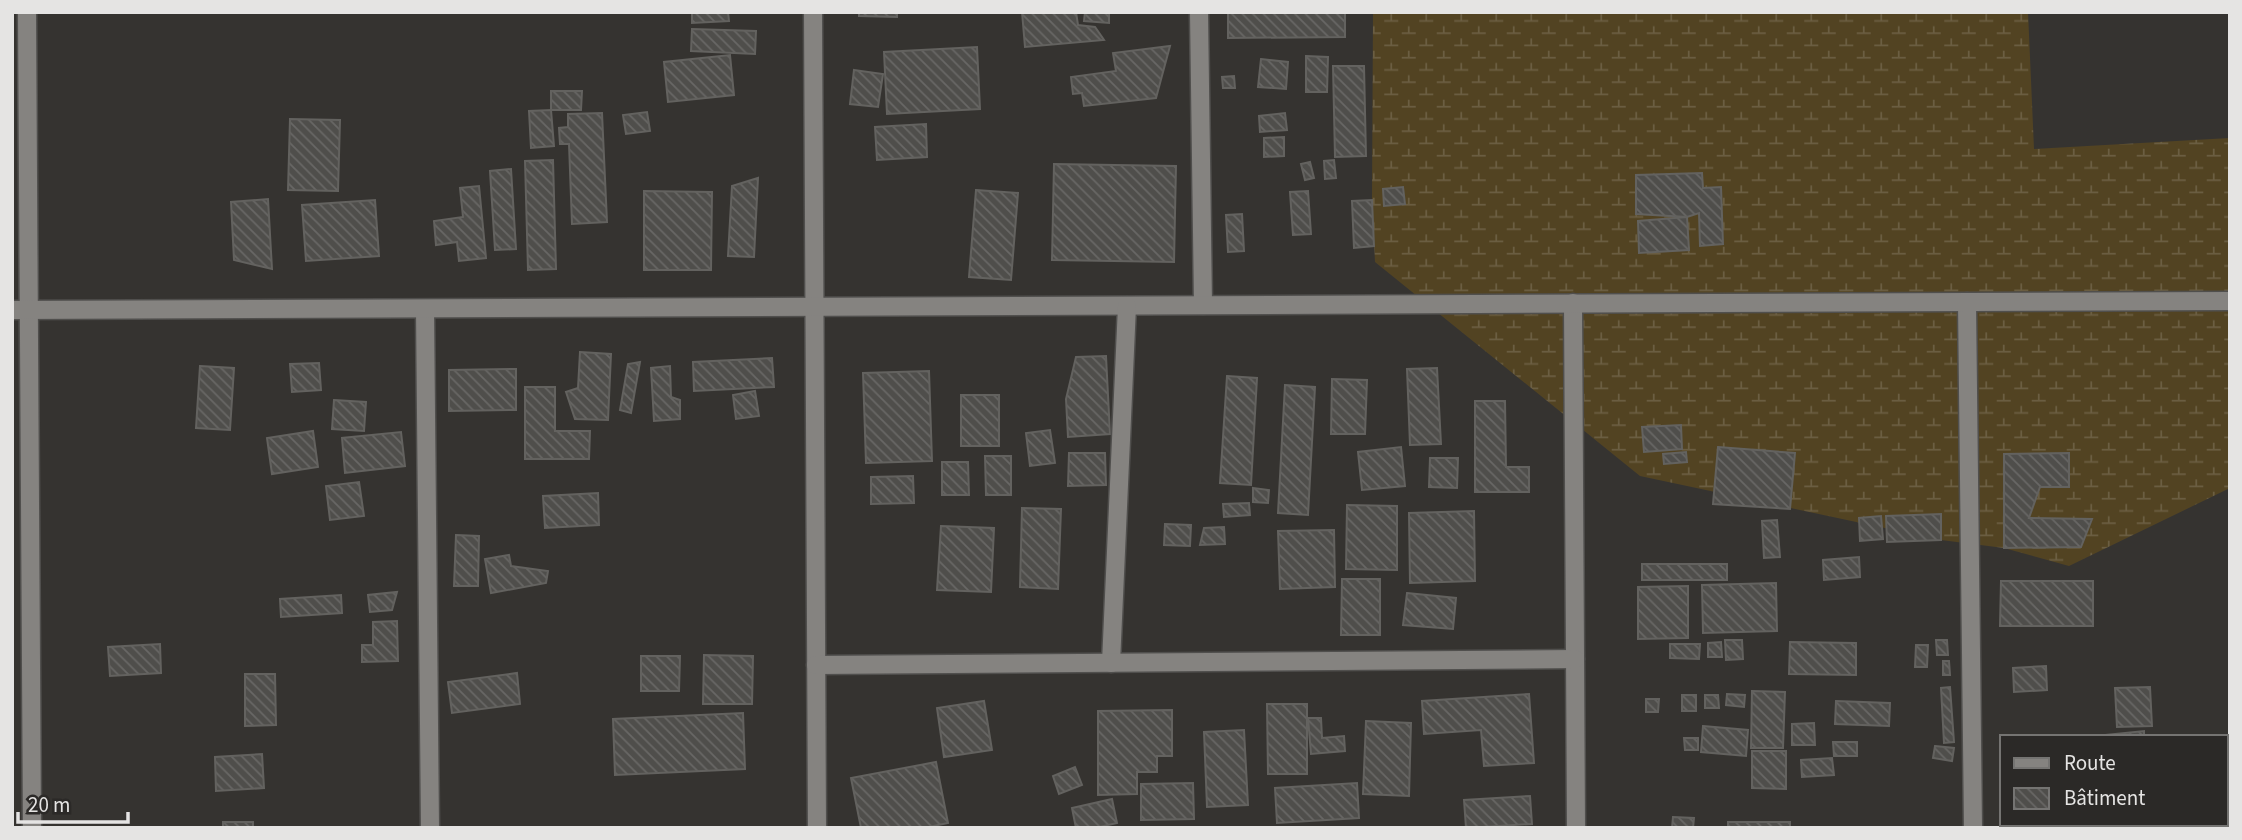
<svg xmlns="http://www.w3.org/2000/svg" width="2242" height="840" viewBox="0 0 2242 840" font-family="'Source Sans 3',sans-serif">
	<style>
		.wetland { fill: url(#wetland-marsh) }
		.building { fill: url(#building-back-hatch); stroke: #63625f; stroke-width: 2 }
		.lines { fill: none; stroke-linecap: round; stroke-linejoin: round }
		.minor-casing { stroke: #504f4d; stroke-width: 21 }
		.minor { stroke: #858380; stroke-width: 18 }
	</style>
	<defs>
		<pattern id="wetland-marsh" width="20" height="14" patternUnits="userSpaceOnUse" patternTransform="scale(1.75)"><rect width="20" height="14" fill="#524322"/><path d="M1 5h8M5 5V1M11 12h8M15 12V8" fill="none" stroke="#6b5e42"/></pattern>
		<pattern id="building-back-hatch" width="6" height="6" patternUnits="userSpaceOnUse" patternTransform="scale(1.75)"><rect width="6" height="6" fill="#4f4e4b"/><path d="M-1 5l2 2M0 0l6 6M5-1l2 2" fill="none" stroke="#686765"/></pattern>
	</defs>
	<rect width="100%" height="100%" fill="#353330"/>
	<path class="wetland" d="M1373,12h655l6,137 196,-11v350l-161,78 -65,-18 -63,-8 -301,-64 -265,-214 -3,-62z"/>
	<g class="building">
		<path d="M692,12h36l1,9 -37,2z"/>
		<path d="M859,12h38v5l-38,-1z"/>
		<path d="M1022,12h54l2,13 17,2 9,13 -79,7z"/>
		<path d="M1085,12h24v11l-25,-2z"/>
		<path d="M1228,12h117v25l-117,1z"/>
		<path d="M692,29l64,2 -1,23 -64,-3z"/>
		<path d="M1170,46l-14,52 -72,8 -2,-13 -9,1 -2,-17 45,-6 -3,-18z"/>
		<path d="M977,47l3,62 -93,5 -3,-62z"/>
		<path d="M730,55l4,40 -66,7 -4,-40z"/>
		<path d="M1306,56l22,1 -1,35h-21z"/>
		<path d="M1261,59l27,3 -2,27 -28,-2z"/>
		<path d="M1333,66h31l2,90 -31,1z"/>
		<path d="M854,70l29,4 -5,33 -28,-3z"/>
		<path d="M1234,76l1,12h-12l-1,-11z"/>
		<path d="M551,91h31l-1,19h-30z"/>
		<path d="M551,110l3,36 -23,2 -2,-37z"/>
		<path d="M647,112l3,19 -24,3 -3,-19z"/>
		<path d="M602,113l5,109 -35,2 -3,-80h-9l-1,-16 9,-1v-13z"/>
		<path d="M1285,113l2,17 -27,2 -1,-16z"/>
		<path d="M290,119l50,1 -2,71 -50,-1z"/>
		<path d="M926,124l1,33 -50,3 -2,-33z"/>
		<path d="M1284,137v19l-20,1v-19z"/>
		<path d="M553,160l3,109 -28,1 -3,-109z"/>
		<path d="M1334,160l2,18 -11,1 -1,-18z"/>
		<path d="M1310,162l4,16 -9,2 -4,-16z"/>
		<path d="M1054,164l122,2 -2,96 -122,-2z"/>
		<path d="M511,169l5,80 -21,1 -5,-79z"/>
		<path d="M1702,173l1,15 18,-1 2,57 -23,2 -1,-33 -12,4 -51,-3v-39z"/>
		<path d="M758,178l-4,79 -26,-1 4,-70z"/>
		<path d="M479,186l7,72 -27,3 -2,-19 -21,3 -2,-24 29,-4 -3,-29z"/>
		<path d="M1403,187l2,17 -21,2 -1,-17z"/>
		<path d="M976,190l42,3 -7,87 -42,-3z"/>
		<path d="M644,191l68,1 -1,78h-67z"/>
		<path d="M1308,191l3,43 -18,1 -3,-43z"/>
		<path d="M268,199l4,70 -38,-9 -3,-58z"/>
		<path d="M375,200l4,56 -73,5 -4,-56z"/>
		<path d="M1372,200l2,46 -20,2 -2,-47z"/>
		<path d="M1242,214l2,37 -16,1 -2,-37z"/>
		<path d="M1687,217l2,33 -50,3 -1,-32z"/>
		<path d="M580,352l31,2 -3,66 -33,-1 -9,-27 12,-4z"/>
		<path d="M1106,356l4,78 -42,3 -2,-38 10,-42z"/>
		<path d="M772,358l2,29 -80,4 -1,-29z"/>
		<path d="M640,362l-9,51 -11,-3 8,-46z"/>
		<path d="M319,363l2,27 -29,2 -2,-28z"/>
		<path d="M200,366l34,2 -4,62 -34,-2z"/>
		<path d="M670,366l1,31 9,3v19l-26,2 -3,-53z"/>
		<path d="M1437,368l4,76 -31,1 -3,-76z"/>
		<path d="M516,369v41l-67,1v-41z"/>
		<path d="M929,371l3,90 -66,2 -3,-90z"/>
		<path d="M1227,376l30,2 -6,107 -31,-2z"/>
		<path d="M1332,379l35,1 -2,54h-34z"/>
		<path d="M1285,385l30,2 -7,128 -30,-2z"/>
		<path d="M525,387h30v44h35l-1,28h-64z"/>
		<path d="M755,391l4,25 -23,3 -3,-24z"/>
		<rect x="961" y="395" width="38" height="51"/>
		<path d="M334,400l32,2 -2,29 -32,-2z"/>
		<path d="M1475,401h30l1,66h23v25h-54z"/>
		<path d="M1681,425l1,24 -38,3 -2,-25z"/>
		<path d="M1050,430l5,33 -25,3 -4,-33z"/>
		<path d="M313,431l5,36 -46,7 -5,-36z"/>
		<path d="M401,432l4,34 -60,7 -3,-35z"/>
		<path d="M1401,447l4,39 -43,4 -4,-38z"/>
		<path d="M1718,447l77,6 -5,56 -77,-5z"/>
		<path d="M1686,452l1,10 -23,2 -1,-10z"/>
		<path d="M1069,453h36l1,32 -38,1z"/>
		<path d="M2069,453v34h-29l-11,31 63,1 -11,28 -77,1v-94z"/>
		<path d="M985,456h26v39h-25z"/>
		<path d="M1430,458h28l-1,30 -28,-1z"/>
		<path d="M942,462h26l1,33h-27z"/>
		<path d="M913,476l1,27 -43,1v-27z"/>
		<path d="M359,482l5,34 -34,4 -4,-34z"/>
		<path d="M1253,488l16,2 -1,13 -15,-1z"/>
		<path d="M598,493l1,32 -54,3 -2,-32z"/>
		<path d="M1249,503l1,12 -26,2 -1,-13z"/>
		<path d="M1347,505l50,1v64l-51,-1z"/>
		<path d="M1022,508l39,1 -3,80 -38,-2z"/>
		<path d="M1474,511l1,70 -65,2 -1,-70z"/>
		<path d="M1941,514v26l-54,2 -1,-26z"/>
		<path d="M1881,516l2,23 -23,2 -1,-23z"/>
		<path d="M1777,520l3,37 -16,1 -2,-37z"/>
		<path d="M1165,524l26,1 -1,21 -26,-1z"/>
		<path d="M941,526l53,2 -3,64 -54,-2z"/>
		<path d="M1224,527l1,17 -25,1 4,-17z"/>
		<path d="M1334,530l1,57 -55,2 -2,-58z"/>
		<path d="M456,535l23,1 -1,50h-24z"/>
		<path d="M509,555l2,11 37,5 -2,12 -55,10 -6,-34z"/>
		<path d="M1859,557l1,20 -36,3 -1,-20z"/>
		<rect x="1642" y="564" width="85" height="16"/>
		<path d="M1342,579h38v56h-39z"/>
		<path d="M2001,581h92v45h-93z"/>
		<path d="M1776,583l1,48 -74,2 -1,-48z"/>
		<path d="M1688,586v52l-50,1v-52z"/>
		<path d="M397,592l-5,18 -22,2 -2,-17z"/>
		<path d="M1407,593l49,5 -3,31 -50,-4z"/>
		<path d="M341,595l1,18 -61,4 -1,-18z"/>
		<path d="M397,621l1,40 -36,1v-17h11v-23z"/>
		<path d="M1725,640h17l1,19 -17,1z"/>
		<path d="M1936,640h11l1,15h-11z"/>
		<path d="M1721,642l1,15h-14v-14z"/>
		<path d="M1790,642l66,1v32l-67,-1z"/>
		<path d="M160,644l1,29 -51,3 -2,-29z"/>
		<path d="M1670,644h30l-1,15 -29,-1z"/>
		<path d="M1916,645h12l-1,22h-12z"/>
		<path d="M704,655l49,1 -1,48h-49z"/>
		<path d="M641,656h39l-1,35h-38z"/>
		<path d="M1943,661h6l1,14h-7z"/>
		<path d="M2046,666l1,24 -33,2 -1,-24z"/>
		<path d="M517,673l3,31 -68,9 -4,-31z"/>
		<path d="M245,674h30l1,51 -31,1z"/>
		<path d="M1950,687l4,55 -10,1 -3,-55z"/>
		<path d="M2150,687l2,39 -35,1 -2,-39z"/>
		<path d="M1752,691l33,1 -2,56h-32z"/>
		<path d="M1529,694l5,69 -50,3 -3,-36 -57,4 -2,-33z"/>
		<path d="M1727,694l18,1 -1,12 -18,-2z"/>
		<rect x="1682" y="695" width="14" height="16"/>
		<path d="M1705,695h13l1,13h-14z"/>
		<path d="M1646,699h13l-1,13h-12z"/>
		<path d="M984,701l8,49 -48,7 -7,-49z"/>
		<path d="M1836,701l54,2 -1,23 -54,-2z"/>
		<path d="M1267,704h40v70h-39z"/>
		<path d="M1172,710v46h-15v16h-20v22l-39,1v-84z"/>
		<path d="M743,713l2,56 -130,6 -2,-56z"/>
		<path d="M1308,718h13l1,20 22,-2 1,15 -34,3z"/>
		<path d="M1366,721l45,2 -2,73 -46,-2z"/>
		<path d="M1814,723l1,22h-23v-21z"/>
		<path d="M1703,726l45,4 -2,26 -45,-4z"/>
		<path d="M1244,730l4,75 -41,2 -3,-75z"/>
		<path d="M2144,731v6h-38v-2z"/>
		<path d="M1684,738h14v12h-13z"/>
		<path d="M1833,742h24v14h-23z"/>
		<path d="M1935,746l19,2 -2,13 -19,-3z"/>
		<path d="M1752,751h34v38l-34,-1z"/>
		<path d="M262,754l2,34 -48,3 -1,-34z"/>
		<path d="M1832,758l2,17 -32,2 -1,-17z"/>
		<path d="M936,762l12,61 -24,5h-63l-10,-50z"/>
		<path d="M1075,767l7,18 -23,9 -6,-18z"/>
		<path d="M1193,783l1,36 -53,1v-36z"/>
		<path d="M1357,783l2,35 -82,5 -2,-35z"/>
		<path d="M1530,796l2,28 -66,4 -2,-28z"/>
		<path d="M1112,799l5,24 -22,5h-19l-4,-20z"/>
		<path d="M1673,817l21,1 -1,10h-21z"/>
		<rect x="223" y="822" width="30" height="6"/>
		<rect x="1728" y="822" width="62" height="6"/>
		<rect x="2008" y="824" width="65" height="4"/>
	</g>
	<g class="lines">
		<g class="minor-casing">
			<g id="minor">
				<path d="M27,12l5,816"/>
				<path d="M813,12l4,816"/>
				<path d="M1199,12l4,293"/>
				<path d="M1967,302l6,526"/>
				<path d="M1573,303l3,525"/>
				<path d="M425,309l5,519"/>
				<path d="M12,310l2218,-9"/>
				<path d="M1111,663l16,-357"/>
				<path d="M816,665l759,-6"/>
			</g>
		</g>
		<use href="#minor" class="minor"/>
	</g>
	<rect width="2242" height="840" fill="none" stroke="#e5e4e3" stroke-width="28"/>
	<rect x="2000" y="735" width="228" height="91" fill="#2b2927" stroke="#757472" stroke-width="2"/>
	<rect x="2014" y="758" width="35" height="10" fill="#858380" stroke="#757472" stroke-width="2"/>
	<text x="2064" y="770" font-size="21" fill="#e5e4e3">Route</text>
	<rect x="2014" y="788" width="35" height="21" fill="url(#building-back-hatch)" stroke="#757472" stroke-width="2"/>
	<text x="2064" y="805" font-size="21" fill="#e5e4e3">Bâtiment</text>
	<path d="M18 812v10h110v-10" fill="none" stroke="#e5e4e3" stroke-width="3.5"/>
	<text x="28" y="812" font-size="21" fill="#e5e4e3" stroke="#2b2927" stroke-width="5" paint-order="stroke">20 m</text>
</svg>
